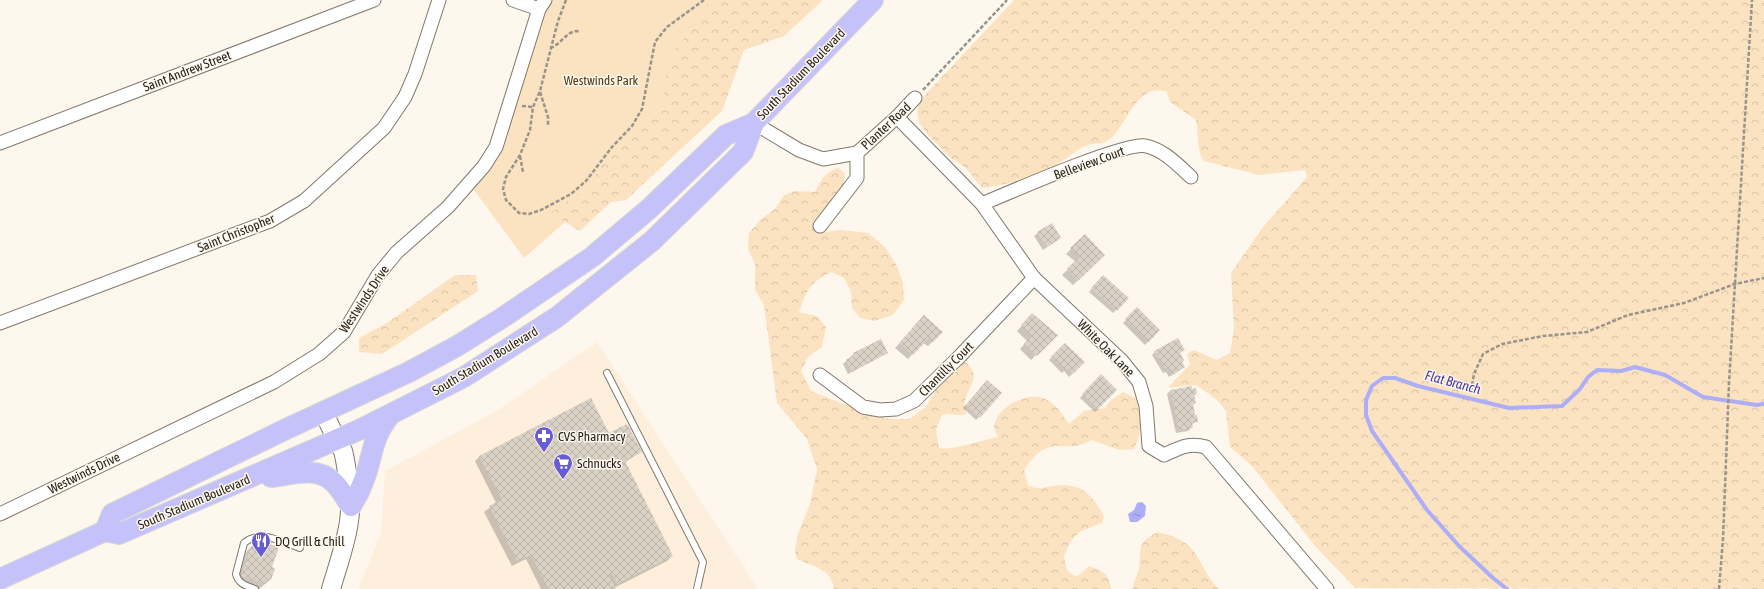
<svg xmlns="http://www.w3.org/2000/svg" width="1764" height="589" viewBox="0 0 1764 589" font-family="'Asap Condensed',sans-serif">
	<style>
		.built { fill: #fdefdc }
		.green { fill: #fbe3c1 }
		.forest { fill: url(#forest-crowns) }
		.water { fill: url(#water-ripples) }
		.shadow { fill: #0003 }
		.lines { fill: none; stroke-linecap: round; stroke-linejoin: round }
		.stream { stroke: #adaef7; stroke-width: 4 }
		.building { fill: url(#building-cross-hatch) }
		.lane-casing { stroke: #80786d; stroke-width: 8 }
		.street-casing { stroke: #80786d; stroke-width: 15 }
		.secondary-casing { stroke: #80786d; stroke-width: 20 }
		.primary-casing { stroke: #d8d8d7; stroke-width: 22 }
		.path { stroke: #98938b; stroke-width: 2.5; stroke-dasharray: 4 2; stroke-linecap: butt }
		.lane { stroke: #fff; stroke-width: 6 }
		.street { stroke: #fff; stroke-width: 13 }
		.secondary { stroke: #fff; stroke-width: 18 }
		.primary { stroke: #c4c2f9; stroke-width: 20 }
		.labels { text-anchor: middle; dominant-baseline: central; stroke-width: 3; stroke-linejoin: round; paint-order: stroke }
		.street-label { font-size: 13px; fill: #27241f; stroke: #fef7ed }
		.park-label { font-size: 13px; fill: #513912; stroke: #fef7ed }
		.poi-label { font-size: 13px; fill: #27241f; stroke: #fef7ed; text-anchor: start }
		.water-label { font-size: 14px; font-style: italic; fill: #493ca3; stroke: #fef7ed }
	</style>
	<defs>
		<pattern id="forest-crowns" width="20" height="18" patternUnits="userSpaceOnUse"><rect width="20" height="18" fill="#fbe3c1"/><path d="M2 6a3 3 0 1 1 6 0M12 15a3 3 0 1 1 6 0" fill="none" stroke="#d7c3a5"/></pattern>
		<pattern id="water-ripples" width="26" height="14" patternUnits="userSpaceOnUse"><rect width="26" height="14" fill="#adaef7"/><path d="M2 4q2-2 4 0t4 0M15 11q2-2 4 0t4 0" fill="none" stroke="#8d8dc7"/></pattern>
		<pattern id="building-cross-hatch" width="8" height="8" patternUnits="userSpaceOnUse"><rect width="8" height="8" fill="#dbd2c6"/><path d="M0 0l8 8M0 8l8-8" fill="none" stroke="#bcb4aa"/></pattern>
	</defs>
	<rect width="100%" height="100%" fill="#fef7ed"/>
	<path class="built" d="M597,342l161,247h-400l23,-55 4,-63 113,-61z"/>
	<path class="green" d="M545,0h198l-123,174 -96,84 -55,-75 15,-17z"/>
	<g class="forest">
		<path d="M709,0h114l-39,36 -40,14 -22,61 -96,89 -15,2 -31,29 -30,-18 35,-24 18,-25 44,-40 16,-25 6,-43 34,-38z"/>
		<path d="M1014,0h750v589l-409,-1 -40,-42 -63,-80 -22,-19 -4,-36 -10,-12 -20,-14 -27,3c2,-6 16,-17 21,-24l-3,-10 7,-4 23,10 13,-7 4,-24 -3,-56 32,-46 44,-50 -2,-7 -46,5 -55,-14c-8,-10 -5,-27 -8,-41l-26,-18 -3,-10c-27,-10 -39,27 -52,42 -12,14 -18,7 -30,12 -11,5 -20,14 -30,20 -18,11 -52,20 -73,22l-16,-20 -15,-10 -23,-23 -9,-13 -2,-12 6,-13z"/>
		<path d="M838,168l7,5 -1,11 -31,44 11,4 17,-2 27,3 17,14 12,19 6,17 1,17 -11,15 -19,6 -14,-3 -8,-10 -1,-16 -7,-14 -13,-6c-22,11 -24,18 -32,40l18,4 9,11 -4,20 -14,10 -7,14 10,20 60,24 19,4h19l17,-12 19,-34 19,-12c19,15 5,22 1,40 0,4 1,9 1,13 -9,3 -15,-2 -24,1l-6,14 3,19c15,3 42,-8 59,-11 -1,-3 -4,-7 -4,-11 3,-19 32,-34 49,-28 13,5 19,16 26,26l15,-13 21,-3 4,-6 14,-10 14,7c3,19 6,33 -3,50l-15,1 -28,-10c-27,17 -40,-11 -67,30l4,15c9,5 14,3 24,1 29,-4 39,7 52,30l-2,7 -23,9 -9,10 -6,15 3,13 7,6 5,-1 10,-9c14,5 20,7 22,23h-277c-2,-20 -22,-23 -37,-30l-2,-8 3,-17 12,-30 7,-35 -10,-30 -30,-36 -13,-98 -9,-15v-26l-7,-15 1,-16 12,-14 14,-10 9,-14 11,-4 20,1c6,-12 10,-20 23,-24z"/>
		<path d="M455,275h21l2,16 -96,63 -23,-2v-14l28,-15z"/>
		<path d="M1157,532c11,2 26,7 34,16 11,12 15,30 28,41h-86c0,-8 5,-14 6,-21 3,-21 -3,-24 18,-36z"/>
	</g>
	<path class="water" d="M1142,502l4,4 -1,10 -8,6h-7l-2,-8 6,-4 3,-7z"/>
	<g class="shadow">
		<path d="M1038,233l22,5 -17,12 -9,-14z"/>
		<path d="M1085,235l19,20 -31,30 -11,-10 14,-13 -10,-8z"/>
		<path d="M1103,276l24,22 -14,15 -24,-21z"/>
		<path d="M1137,309l22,21 -14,15 -22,-22z"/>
		<path d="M1032,315l24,20 -25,25 -11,-11 7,-8 -10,-10z"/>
		<path d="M919,322l14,19 -5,5 -5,-3 -15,16 -13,-11z"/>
		<path d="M1065,344l19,18 -15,15 -5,-6 -2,2 -13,-13z"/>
		<path d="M1184,350l-5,4 5,13 -15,10 -3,-5 -3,1 -11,-18 3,-3z"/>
		<path d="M887,353l-39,21 -5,-10 11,-10z"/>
		<path d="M1101,376l15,14 -21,22 -15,-14z"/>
		<path d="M984,384l-5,33 -3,3 -13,-12z"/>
		<path d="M1191,390l5,4 -2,2 1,7 -3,3 2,11 3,4 -6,4v3l-3,3 -12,2 -9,-39 3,-3z"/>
		<path d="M609,435l31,17 -16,11 48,93 -5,5 -53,27 1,1h-74l-15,-30 -14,7 -28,-54 12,-9 -21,-42 5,-5z"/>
		<path d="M262,543l8,37 -11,9 -22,-8 9,-29 5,-5 5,1z"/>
	</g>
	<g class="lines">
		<path class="stream" d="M1507,589l-14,-11 -34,-32 -32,-36 -55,-79 -6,-16v-15l6,-14 11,-8h12l23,8 91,22 53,-2 18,-17 8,-12 9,-7 24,1 14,-4 30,8 38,22 54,8 7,-1"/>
	</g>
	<g class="building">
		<path d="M1052,223l9,15 -14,9 -10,-15z"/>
		<path d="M1085,234l20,21 -27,26 -11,-12 13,-13 -10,-8z"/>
		<path d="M1103,275l26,23 -12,13 -26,-23z"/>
		<path d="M1137,307l23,23 -11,12 -24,-23z"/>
		<path d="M1032,313l26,22 -21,21 -13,-12 8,-8 -11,-11z"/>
		<path d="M924,315l19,17 -10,10 -4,-4 -16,17 -14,-12z"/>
		<path d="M1178,338l7,12 -5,3 4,7 -2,2 3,5 -12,8 -4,-6 -2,2 -13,-20z"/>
		<path d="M881,339l7,14 -36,19 -6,-12 8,-5 -1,-2z"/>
		<path d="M1065,343l20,19 -12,12 -6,-6 -1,2 -15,-13z"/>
		<path d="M1101,374l16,16 -19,19 -16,-15z"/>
		<path d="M987,380l15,13 -22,25 -14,-13z"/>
		<path d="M1192,386v3l4,-1 1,6h-3l2,9 -3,1 2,11h2l1,7 -6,1 1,5 -14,2 -9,-40z"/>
		<path d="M591,398l18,35 18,-9 15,28 -17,9 48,95 -56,28 -5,-10 -3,1 7,14h-67l-18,-34 -14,6 -28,-55 13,-7 -23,-43z"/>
		<path d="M262,542l17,5 -7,20 3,2 -4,11 -4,-1 -2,5 -24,-8 10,-30 8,2z"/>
	</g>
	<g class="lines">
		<g class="lane-casing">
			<g id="lane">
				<path d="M607,373l96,189 -6,27"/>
				<path d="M255,589c-8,-3 -17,-5 -19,-15l8,-31c16,-14 38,-1 56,5"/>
			</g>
		</g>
		<g class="street-casing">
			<g id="street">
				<path d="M513,0l26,9"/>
				<path d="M897,117l85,87 52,74 88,83 17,21 7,24 3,40 15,9c15,-7 25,-13 42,-8l121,142"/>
				<path d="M754,123l45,27 24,9 34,-6"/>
				<path d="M0,143l374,-143"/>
				<path d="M982,204c26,-11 145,-63 164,-58 18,4 32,19 45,31"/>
				<path d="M820,226l37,-48v-25l40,-36 18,-19"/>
				<path d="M0,323l270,-102 34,-20 80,-73 21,-31 10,-23 24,-74"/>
				<path d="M820,375l43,32 17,3 16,-1 18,-8 46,-45 74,-78"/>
				<path d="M0,514l274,-132 45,-28 25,-22 34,-57 19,-23 51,-45 36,-41 12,-19 43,-138 6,-9"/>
			</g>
		</g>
		<g class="secondary-casing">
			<path id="secondary" d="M324,413c6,13 12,26 19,38 2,7 3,15 4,21 10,44 -4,76 -16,117"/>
		</g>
		<g class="primary-casing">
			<g id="primary">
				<path d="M271,477c20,-2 45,-11 61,4 8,6 13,17 19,25 3,-6 8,-12 10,-19 13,-28 8,-46 29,-72"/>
				<path d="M105,531l7,-17 172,-84 125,-58 48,-26 45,-28 90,-61 58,-49 76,-73 28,-12"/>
				<path d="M0,579l105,-48 14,3 242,-105 103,-52 93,-60 95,-76 91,-89 11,-29 119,-123"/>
			</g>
		</g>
		<g class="path">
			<path d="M566,0l-8,21 -18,70 -7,16 -3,23 -10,25 -14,22 -3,12 3,11 13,13 10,1 12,-4 30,-16 15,-13 26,-34 20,-21 10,-17 13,-67 12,-15 37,-27"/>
			<path d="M550,48c11,-3 15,-16 27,-17l3,2"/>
			<path d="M923,90l84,-90"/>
			<path d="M540,92l8,25v9"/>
			<path d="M522,106l11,1"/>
			<path d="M520,156l3,16"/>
			<path d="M1471,391l3,-17 9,-20 19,-10 41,-8 44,-4 41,-17 56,-12 51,-19 29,-6"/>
			<path d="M1719,589l4,-50 6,-156 23,-383"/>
		</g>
		<use href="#lane" class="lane"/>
		<use href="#street" class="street"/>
		<use href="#secondary" class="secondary"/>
		<use href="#primary" class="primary"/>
	</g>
	<defs>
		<g id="pharmacy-pin" transform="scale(1)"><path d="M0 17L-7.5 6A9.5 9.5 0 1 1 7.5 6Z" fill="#685cd5" stroke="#fef7ed"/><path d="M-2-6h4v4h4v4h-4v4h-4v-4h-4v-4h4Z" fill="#fff"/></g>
		<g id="supermarket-pin" transform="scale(1)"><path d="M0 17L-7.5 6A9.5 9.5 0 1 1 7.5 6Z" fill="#685cd5" stroke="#fef7ed"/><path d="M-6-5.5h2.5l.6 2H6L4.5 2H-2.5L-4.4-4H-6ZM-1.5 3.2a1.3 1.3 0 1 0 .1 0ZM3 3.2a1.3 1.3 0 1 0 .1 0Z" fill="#fff"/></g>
		<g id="restaurant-pin" transform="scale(1)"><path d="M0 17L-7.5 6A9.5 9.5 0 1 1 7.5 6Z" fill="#685cd5" stroke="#fef7ed"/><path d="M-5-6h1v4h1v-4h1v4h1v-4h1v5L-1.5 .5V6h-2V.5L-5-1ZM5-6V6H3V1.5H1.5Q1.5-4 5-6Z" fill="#fff"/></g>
	</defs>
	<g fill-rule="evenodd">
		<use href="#pharmacy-pin" x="544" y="436"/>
		<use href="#supermarket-pin" x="563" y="463"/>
		<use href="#restaurant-pin" x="261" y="541"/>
	</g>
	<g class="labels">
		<g class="street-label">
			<text transform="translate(187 71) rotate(-21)">Saint Andrew Street</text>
			<text transform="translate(801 74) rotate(-46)">South Stadium Boulevard</text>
			<text transform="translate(886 126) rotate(-43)">Planter Road</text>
			<text transform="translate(1089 163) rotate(-20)">Belleview Court</text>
			<text transform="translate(236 233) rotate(-22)">Saint Christopher</text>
			<text transform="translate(364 299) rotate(-56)">Westwinds Drive</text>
			<text transform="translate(1106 348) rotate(45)">White Oak Lane</text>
			<text transform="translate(485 361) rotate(-31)">South Stadium Boulevard</text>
			<text transform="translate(946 369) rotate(-45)">Chantilly Court</text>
			<text transform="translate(84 473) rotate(-26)">Westwinds Drive</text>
			<text transform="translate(194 502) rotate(-23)">South Stadium Boulevard</text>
		</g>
		<g class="park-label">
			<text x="601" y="80">Westwinds Park</text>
		</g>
		<g class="poi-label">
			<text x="558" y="436">CVS Pharmacy</text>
			<text x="577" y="463">Schnucks</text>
			<text x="275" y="541">DQ Grill &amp; Chill</text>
		</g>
		<g class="water-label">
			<text transform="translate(1453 382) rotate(15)">Flat Branch</text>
		</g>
	</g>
</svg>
